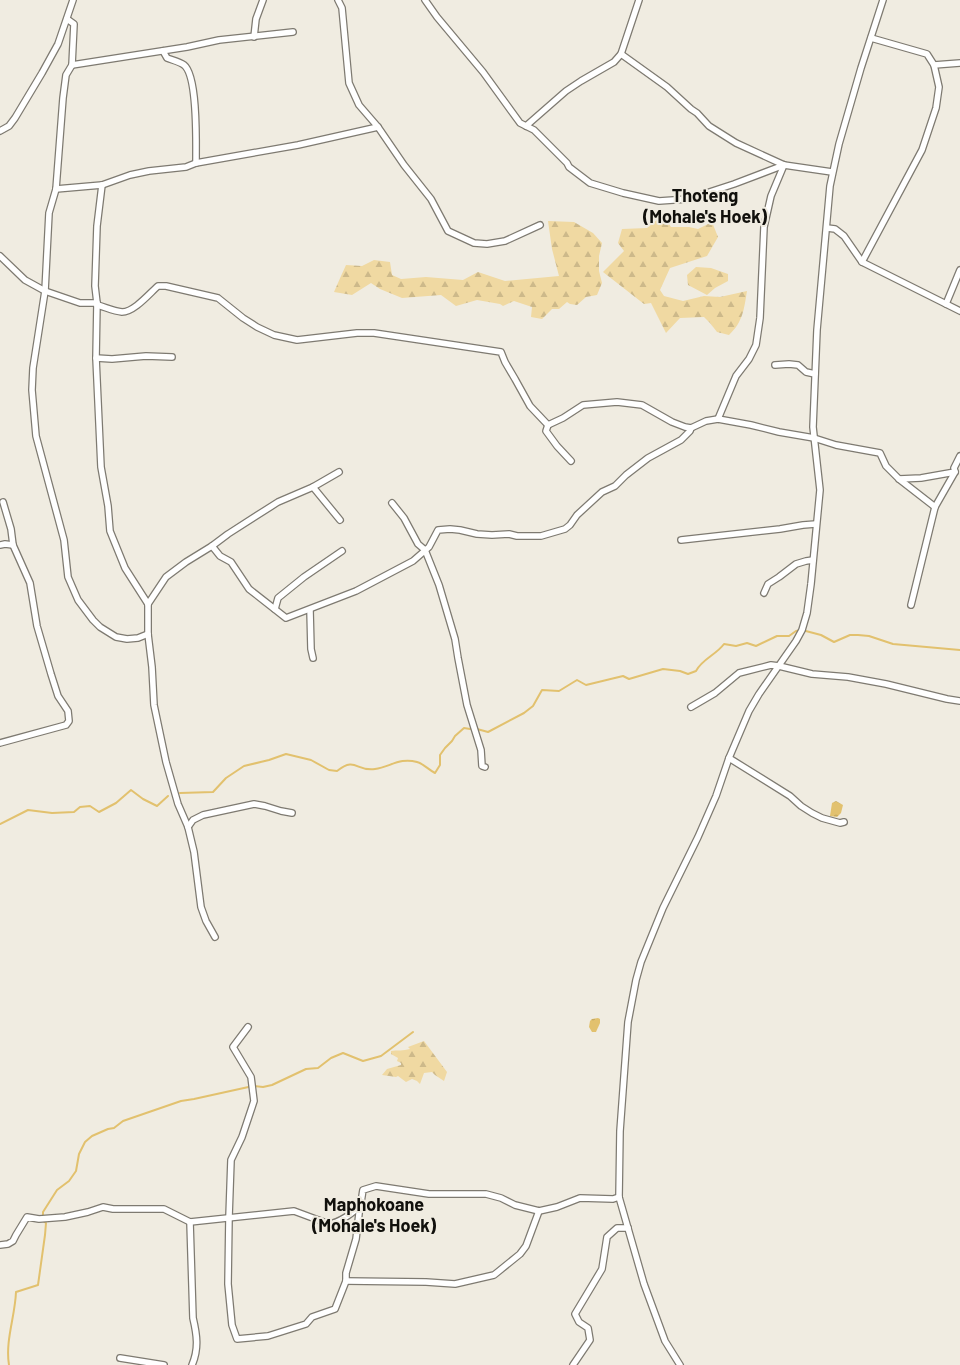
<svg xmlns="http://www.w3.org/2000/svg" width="960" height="1365" viewBox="0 0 960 1365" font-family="Barlow,sans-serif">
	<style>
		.forest { fill: url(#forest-firs) }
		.water { fill: url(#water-ripples) }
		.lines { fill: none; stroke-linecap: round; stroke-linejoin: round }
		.stream { stroke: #e2c16e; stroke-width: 2 }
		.minor-casing { stroke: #7e7a71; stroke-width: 8 }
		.minor { stroke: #fff; stroke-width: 5.5 }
		.labels { text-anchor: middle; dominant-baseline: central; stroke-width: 4; stroke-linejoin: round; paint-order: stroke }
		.district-label { font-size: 18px; font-weight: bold; fill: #11100c; stroke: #f0ece1 }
	</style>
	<defs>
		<pattern id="forest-firs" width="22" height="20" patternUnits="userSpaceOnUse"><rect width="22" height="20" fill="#f0d9a2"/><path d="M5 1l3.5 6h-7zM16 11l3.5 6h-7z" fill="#cdb98a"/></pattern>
		<pattern id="water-ripples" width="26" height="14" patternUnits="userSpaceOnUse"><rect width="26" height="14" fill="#e2c16e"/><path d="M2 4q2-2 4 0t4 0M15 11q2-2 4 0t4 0" fill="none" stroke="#c1a55e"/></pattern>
	</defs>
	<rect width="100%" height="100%" fill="#f0ece1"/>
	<g class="forest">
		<path d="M663,215l8,12h18l9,2 14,-7 6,15 -11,19 -37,12 -10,22 4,6 19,5 21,-5 16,1 27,-6c-3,18 -4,31 -18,44l-12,-3 -7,-9 -6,-6 -24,1 -14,15 -15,-30 -7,1 -41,-32 21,-21 -6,-8 4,-14 25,-1z"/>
		<path d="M548,221l26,1 19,11 9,10 -3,13v15l3,12 -5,12 -11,2 -9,8 -7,-1 -3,-2 -8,7h-7l-10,10 -11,-2 1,-10 -18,-6 -11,5 -3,-2 -23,-4 -21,6 -15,-11 -39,3 -22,-9 -9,-6 -19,12 -18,-3 7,-16 5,-11 16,1 12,-6 16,2 2,13 9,4 25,-2 37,3 15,-8 27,9 54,-5 -7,-27z"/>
		<path d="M696,267l15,1 17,6v7l-13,7 -8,7 -19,-10 -1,-10z"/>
		<path d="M424,1041l23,31 -3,9 -9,-6 -3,-3 -8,1 -4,11 -3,-3 -5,-2 -6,3 -8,-6 -2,1 -14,-2 5,-6 14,-4v-2l-4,-2 1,-3 -7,-4v-3c6,-1 12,0 19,-2l-2,-2z"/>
	</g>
	<g class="water">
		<path d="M836,801l7,4 -2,8 -4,4 -7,-1 2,-13z"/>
		<path d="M592,1019l6,-1 2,1v4l-4,9h-4l-3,-5 1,-6z"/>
	</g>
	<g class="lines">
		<g class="stream">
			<path d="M477,729l11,3 36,-19 9,-7 9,-16 17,1 18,-11 9,5 37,-9 6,3 34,-10 17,2 8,3 8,-3c6,-12 20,-16 28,-27l12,2 11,-3 9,3 21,-10h12l7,-5 6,-1 19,5 13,7 16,-7h8l11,1 24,8 67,6"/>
			<path d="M180,793l33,-1 13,-14 18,-12 25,-6 17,-6 25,6 18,10 8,1c19,-15 19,1 38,-2 15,-2 25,-12 42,-7 7,2 12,8 18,11l5,-8v-10l5,-7 7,-7 3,-5 9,-8 6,1 2,-1"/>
			<path d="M0,824l28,-14 24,3 22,-1 6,-5 10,-1 9,6 17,-9 15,-13 12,9 14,7 11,-10"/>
			<path d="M9,1365c-4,-24 6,-48 7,-73l22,-7 7,-50 1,-12 -3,-2v-9l14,-22 12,-9 7,-10 3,-17 6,-12 7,-6 16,-7 6,-1 9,-7 58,-20 13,-2 59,-13 10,1 9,-2 34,-16 12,-1 13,-10 12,-5 20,8 18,-5 32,-24"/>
		</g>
		<g class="minor-casing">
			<g id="minor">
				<path d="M338,0l4,8 7,75 10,22 19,22 26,38 27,34 17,32 26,12 13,1 18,-3 35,-16"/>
				<path d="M425,0l12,17 46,55 37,51 14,7 33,33 2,4 21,16 33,10 36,8 29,-2 46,-15 50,-19"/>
				<path d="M67,19l7,5 -2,41 -6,10 -3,23 -7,91 -7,24 -4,78 -12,77 -1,22 4,46 28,104 4,37 10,23 15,20 7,7 16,10 11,2 11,-1 10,-4"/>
				<path d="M254,37l2,-18 7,-19"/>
				<path d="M163,51l4,7c5,2 13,4 17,7 14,11 12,80 12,98"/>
				<path d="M621,54l46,33 24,22 6,4 12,13 27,17 48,22 48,7"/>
				<path d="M72,65l115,-18 32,-7 74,-8"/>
				<path d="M934,65l26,-2"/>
				<path d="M526,126l40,-35 15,-10 33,-19 7,-8 18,-54"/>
				<path d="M0,131l9,-5 6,-8 27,-45 16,-29 15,-44"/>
				<path d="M102,185l-5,41 -2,60 2,17 -1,55 5,109 7,39 2,25 15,37 23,36v30l4,33 2,38 12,57 12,42 10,23 6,25 7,55 5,14 9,16"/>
				<path d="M56,189l46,-4 28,-10 19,-4 37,-4 10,-4 102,-18 80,-18"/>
				<path d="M827,228l8,1 9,7 18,26 84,42"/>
				<path d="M0,256l25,24 20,11 35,12h17"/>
				<path d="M862,262l60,-112 14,-42 3,-21 -5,-22 -7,-11 -56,-16"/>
				<path d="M960,270l-14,34 14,7"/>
				<path d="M97,305c8,2 16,6 25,7 12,0 27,-18 36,-26h8l52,12 25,20 14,9 17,8 23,5 60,-7h17l127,19 4,10 10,17 15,27 18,19"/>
				<path d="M96,358l16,1 34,-3 26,1"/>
				<path d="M775,365l14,-1 9,1 8,7 9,2"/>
				<path d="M718,419l18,-43 13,-17 7,-14 4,-27 4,-91 7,-31 13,-31"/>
				<path d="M548,425l15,-7 20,-13 34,-3 25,3 30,17 13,5 6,1 15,-7 12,-2 33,6 28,7 35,6 22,7 44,8 6,13 13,13 36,28"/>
				<path d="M548,425l-2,6 11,15 14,15"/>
				<path d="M899,479l22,-1 34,-6 -1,-4 6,-12"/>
				<path d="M313,487l27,33"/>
				<path d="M392,503l12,15 14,26 7,6 14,35 16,54 3,19 9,47 14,45 1,16 3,1"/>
				<path d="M681,540l99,-11 23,-4 13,-1"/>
				<path d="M0,545l5,-1 8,1"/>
				<path d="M212,546l8,10 11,6 18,27 37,29 70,-27 57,-30 16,-14 9,-17 12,-1 10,1 17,4 15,1 17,-1 8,2h24l24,-7 5,-4 7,-10 25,-23 13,-6 11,-11 22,-17 33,-18 9,-9 1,-3"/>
				<path d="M764,593l4,-9 11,-7 17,-13 10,-3 7,-1"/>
				<path d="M148,604l18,-27 20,-15 26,-16 16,-12 50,-32 35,-15 26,-15"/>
				<path d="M911,605l24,-98 20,-35"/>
				<path d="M275,609l3,-11 26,-21 38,-26"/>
				<path d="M310,610l1,39 2,9"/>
				<path d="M691,707l24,-14 24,-20 32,-8 8,1 33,8 36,3 38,7 61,15 13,2"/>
				<path d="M0,743l66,-18 3,-4 -1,-10 -10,-15 -7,-22 -14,-48 -7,-43 -17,-38 -2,-16 -8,-27"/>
				<path d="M729,758l61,38 11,10 11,7 10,5 18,5 4,-1"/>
				<path d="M188,827l5,-7 10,-5 51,-11 11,2 16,5 11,2"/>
				<path d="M248,1027l-15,20 18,30 3,24 -12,36 -11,23 -2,57 -1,67 4,41 5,14 31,-3 38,-12 6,-7 23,-8 11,-28v-8l10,-34 4,-34"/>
				<path d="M190,1222l3,96c4,17 6,31 -1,47"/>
				<path d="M0,1245l8,-1 5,-3 3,-6 11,-18 12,2 26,-2 23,-5 15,-5 10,2h51l26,13 104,-11 35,13c9,-1 25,-11 30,-18 3,-4 3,-12 4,-16l13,-4 53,8h57l15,4 14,7 24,6 18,-4 23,-9 33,1 6,-2"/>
				<path d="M346,1281l80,1 29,2 39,-9 26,-21 6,-8 13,-35"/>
				<path d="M120,1358l44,7"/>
				<path d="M573,1365l17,-25 -2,-12 -9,-6 -4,-8 27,-45 5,-32 10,-9h11"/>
				<path d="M680,1365l-15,-24 -21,-57 -25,-87 1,-66 8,-109 8,-42 5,-18 22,-54 35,-71 18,-41 13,-38 20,-47 10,-17 37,-53 6,-11 5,-17 4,-29 9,-94 -7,-63 4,-97 13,-144 9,-42 22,-76 22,-68"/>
			</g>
		</g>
		<use href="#minor" class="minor"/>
	</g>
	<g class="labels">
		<g class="district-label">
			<text x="705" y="195">Thoteng<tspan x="705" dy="21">(Mohale's Hoek)</tspan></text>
			<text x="374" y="1204">Maphokoane<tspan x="374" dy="21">(Mohale's Hoek)</tspan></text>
		</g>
	</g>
</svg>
